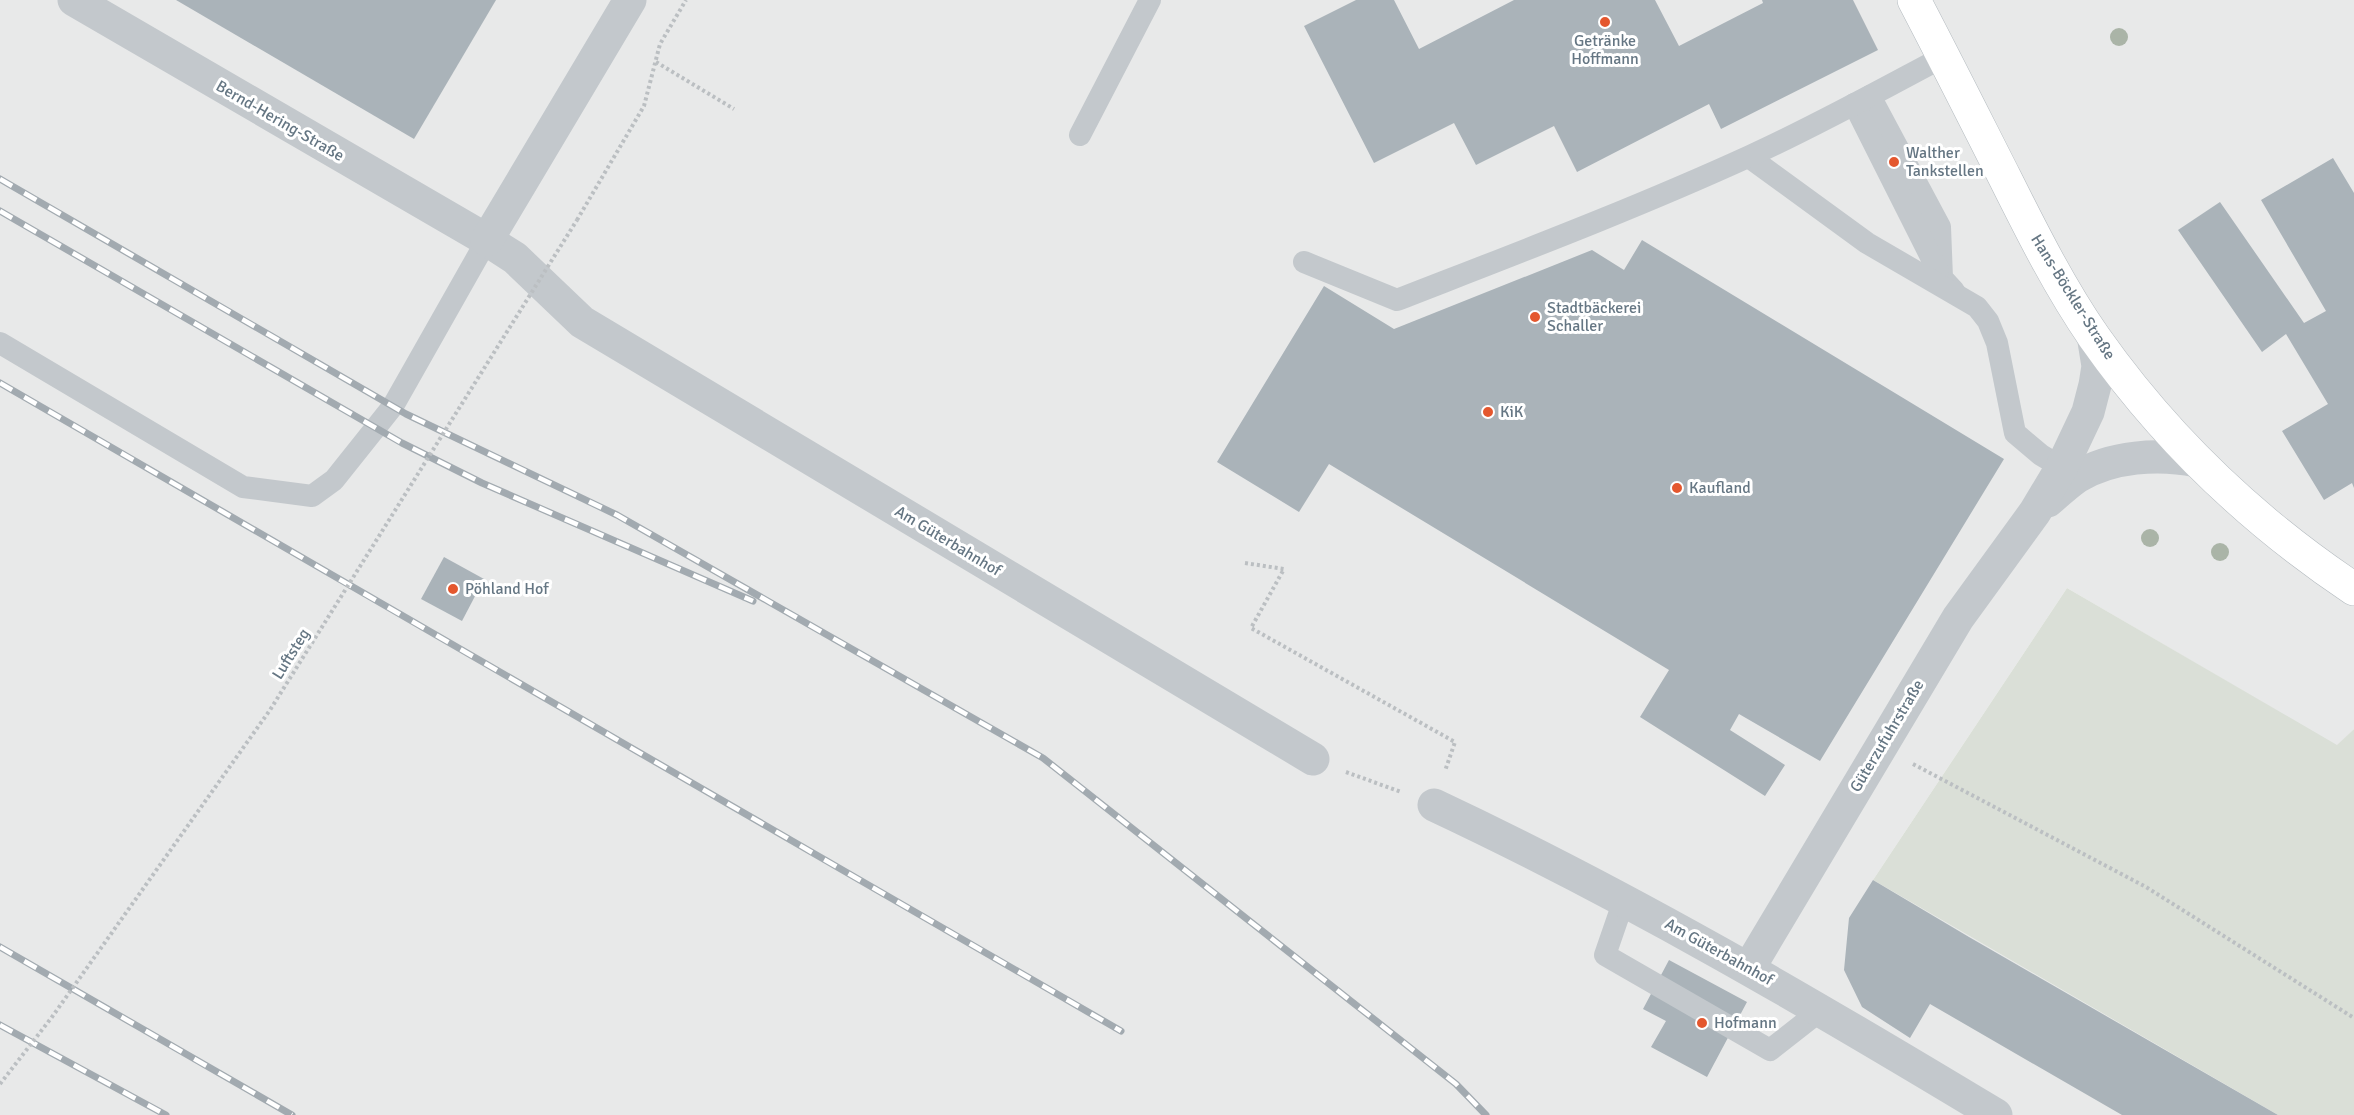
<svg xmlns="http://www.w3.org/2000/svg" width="2354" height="1115" viewBox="0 0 2354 1115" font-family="Signika,sans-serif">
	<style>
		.built { fill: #e8e9e9 }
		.green { fill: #dadfd7 }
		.building { fill: #aab3b9 }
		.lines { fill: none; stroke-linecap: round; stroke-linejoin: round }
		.secondary-casing { stroke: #b3babf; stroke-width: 34 }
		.path { stroke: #bbbfc2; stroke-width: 4; stroke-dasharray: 3 3; stroke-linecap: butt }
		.service { stroke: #c3c8cc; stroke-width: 22 }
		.minor { stroke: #c3c8cc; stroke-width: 33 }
		.secondary { stroke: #fff; stroke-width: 33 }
		.rail-casing { stroke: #a2aab0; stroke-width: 7 }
		.rail { stroke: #fff; stroke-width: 4.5; stroke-dasharray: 14; stroke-linecap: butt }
		.path-bridge { stroke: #bbbfc2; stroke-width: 4; stroke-dasharray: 3 3; stroke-linecap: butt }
		.tree { fill: #aab4a7 }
		.poi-dot { fill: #e4572e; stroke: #fff; stroke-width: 2 }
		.labels { text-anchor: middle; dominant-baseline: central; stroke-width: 6; stroke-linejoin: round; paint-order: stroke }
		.poi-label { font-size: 16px; fill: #657683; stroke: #fff; text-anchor: start }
		.street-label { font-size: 16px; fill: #657683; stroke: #fff }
	</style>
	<rect width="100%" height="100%" fill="#fafaf8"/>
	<path class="built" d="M0,0h2354v729l-17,17 -270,-158 -194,292 405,235h-2278z"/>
	<path class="green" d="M2067,588l270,157 17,-16v386h-76l-405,-235z"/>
	<g class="building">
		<path d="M176,0h320l-82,139z"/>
		<path d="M1356,0h38l25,49 95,-49h141l24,46 84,-43 -1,-3h91l25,50 -157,79 -12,-25 -132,68 -23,-46 -78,39 -22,-42 -80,40 -70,-137z"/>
		<path d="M2333,158l21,35v295l-2,-5 -28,17 -42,-69 46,-27 -42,-70 -24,18 -84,-122 42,-28 84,121 22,-12 -65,-111z"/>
		<path d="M1642,240l362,219 -184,302 -81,-47 -9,16 55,35 -20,31 -125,-79 29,-47 -340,-206 -30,48 -82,-50 107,-176 70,43 198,-79 32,20z"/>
		<path d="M444,557l40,22 -22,42 -41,-22z"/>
		<path d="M1873,880l96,57 309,178h-156l-192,-111 -20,34 -48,-31 -18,-37 5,-52z"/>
		<path d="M1669,960l78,42 -40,75 -56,-30 15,-26 -23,-12z"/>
	</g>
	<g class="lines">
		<g class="secondary-casing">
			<path id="secondary" d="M1914,0c31,59 61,119 91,178 27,54 55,110 89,159 71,101 158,184 260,252"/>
		</g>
		<g class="path">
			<path d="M656,62l78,47"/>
			<path d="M577,220l67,-114 16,-62 26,-44"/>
			<path d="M1245,563l39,6 -33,59 204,114 -10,29"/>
			<path d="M1913,764l233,123 208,131"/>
			<path d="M1346,772l55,20"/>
		</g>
		<g class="service">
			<path d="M1870,96l70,131 2,51 12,13"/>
			<path d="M1854,104l84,167"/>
			<path d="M1080,135l70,-135"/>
			<path d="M1749,157l118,86 110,64 11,14 9,22 18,90 26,22 32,19"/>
			<path d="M1304,262l93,38c118,-46 237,-91 353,-144 66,-30 129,-65 193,-99"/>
			<path d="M0,343l243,144 69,9 22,-16 59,-74 94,-166"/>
			<path d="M1624,900l-19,55 165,95 51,-40"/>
		</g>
		<g class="minor">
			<path d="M74,0l413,240 28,18 67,64 731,437"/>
			<path d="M487,240l143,-240"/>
			<path d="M2048,501c9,-8 19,-17 29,-24 34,-21 82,-24 120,-16"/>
			<path d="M1434,805c194,91 378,199 562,310"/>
			<path d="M1749,968l209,-350 77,-106 27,-45 26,-55 7,-27 3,-19 -5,-31"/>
		</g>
		<use href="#secondary" class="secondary"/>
		<g class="rail-casing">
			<g id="rail">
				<path d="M0,179l406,235 211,101 426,243 413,326 30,31"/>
				<path d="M0,211l402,232 80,40 271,118"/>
				<path d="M0,383l1121,648"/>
				<path d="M0,947l292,168"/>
				<path d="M0,1025l166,90"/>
			</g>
		</g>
		<use href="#rail" class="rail"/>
		<path class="path-bridge" d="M0,1084l52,-67 218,-307 307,-490"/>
	</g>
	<g class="tree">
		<circle cx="2119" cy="37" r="9"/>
		<circle cx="2150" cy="538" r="9"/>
		<circle cx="2220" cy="552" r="9"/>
	</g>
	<g class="poi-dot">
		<circle cx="1605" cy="22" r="6"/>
		<circle cx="1894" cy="162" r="6"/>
		<circle cx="1535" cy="317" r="6"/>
		<circle cx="1488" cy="412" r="6"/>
		<circle cx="1677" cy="488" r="6"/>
		<circle cx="453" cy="589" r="6"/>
		<circle cx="1702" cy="1023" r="6"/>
	</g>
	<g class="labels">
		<g class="poi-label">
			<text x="1605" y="41" text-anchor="middle">Getränke<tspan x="1605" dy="18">Hoffmann</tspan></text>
			<text x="1906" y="153">Walther<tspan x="1906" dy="18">Tankstellen</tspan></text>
			<text x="1547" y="308">Stadtbäckerei<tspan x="1547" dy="18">Schaller</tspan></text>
			<text x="1500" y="412">KiK</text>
			<text x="1689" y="488">Kaufland</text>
			<text x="465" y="589">Pöhland Hof</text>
			<text x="1714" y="1023">Hofmann</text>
		</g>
		<g class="street-label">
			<text transform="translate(280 121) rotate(30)">Bernd-Hering-Straße</text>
			<text transform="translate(2073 297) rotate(58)">Hans-Böckler-Straße</text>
			<text transform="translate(948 541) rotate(31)">Am Güterbahnhof</text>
			<text transform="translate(291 654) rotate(-58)">Luftsteg</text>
			<text transform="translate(1887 736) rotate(-59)">Güterzufuhrstraße</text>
			<text transform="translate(1719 952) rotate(29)">Am Güterbahnhof</text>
		</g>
	</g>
</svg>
